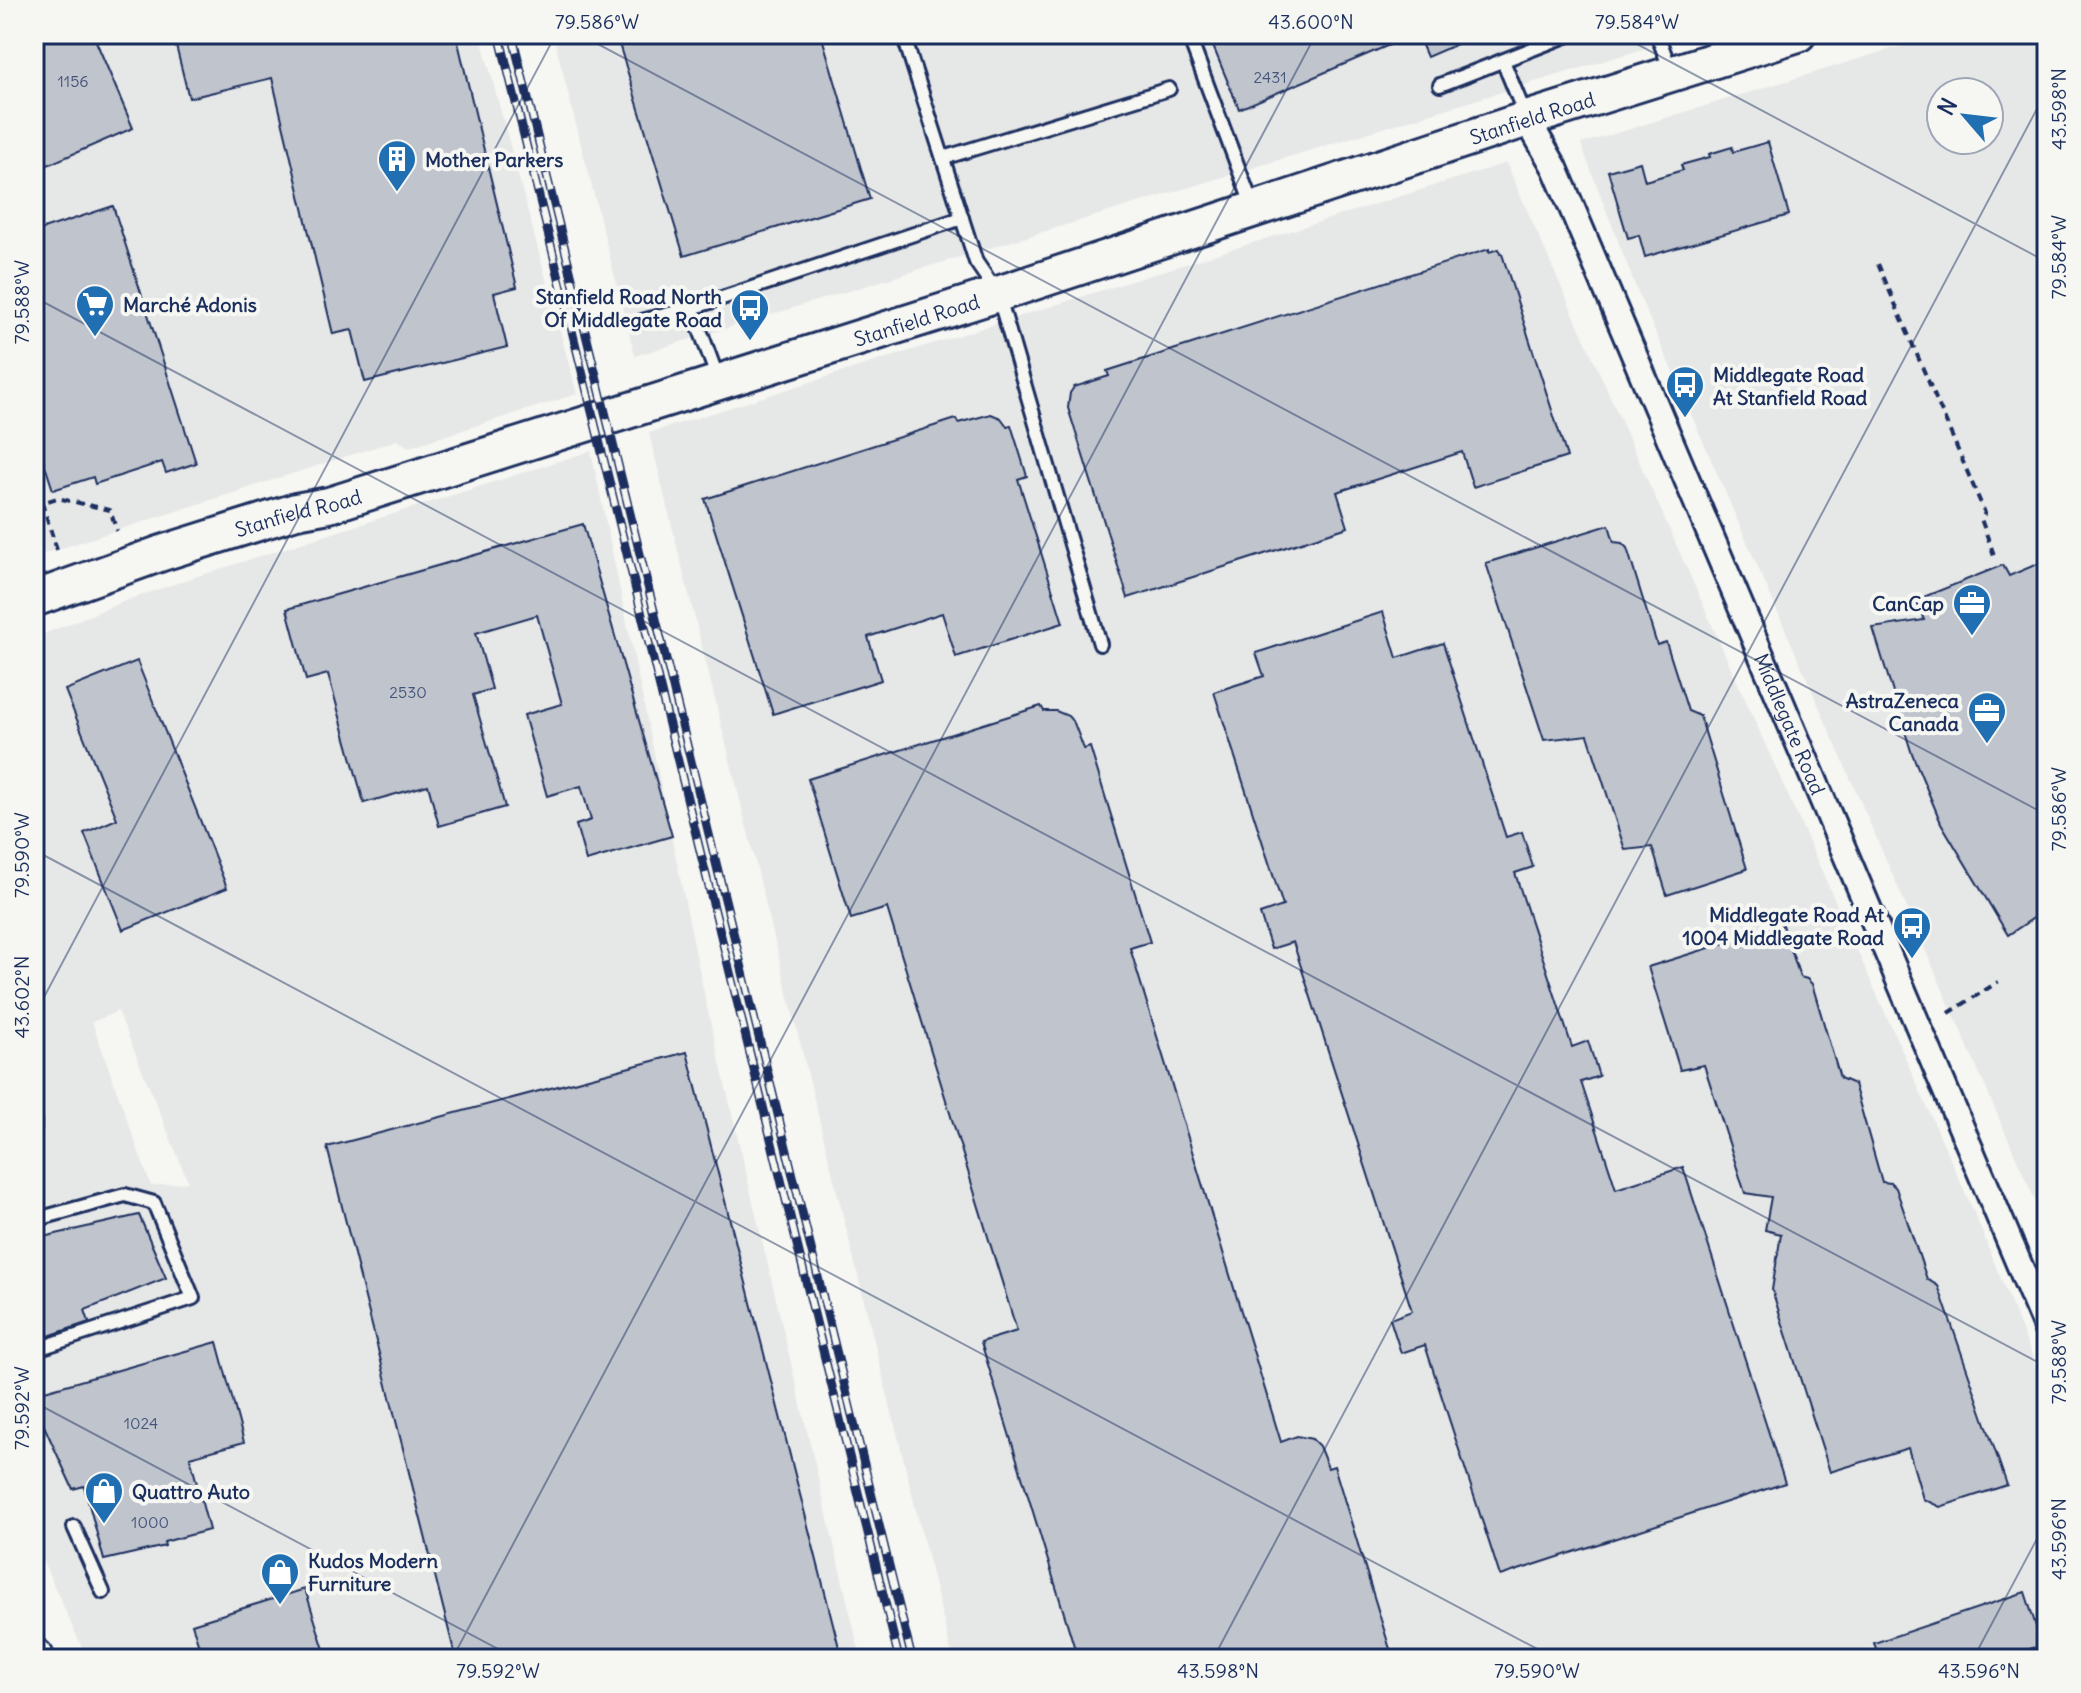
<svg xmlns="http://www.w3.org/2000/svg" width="2081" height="1693" viewBox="0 0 2081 1693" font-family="Delius,sans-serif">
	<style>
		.built { fill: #e6e7e7; fill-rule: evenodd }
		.building { fill: #c0c4cd; stroke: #1b2f5e; stroke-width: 2 }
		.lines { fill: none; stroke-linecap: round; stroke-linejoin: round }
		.lane-casing { stroke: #1b2f5e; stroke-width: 18 }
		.street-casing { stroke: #1b2f5e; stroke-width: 30 }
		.secondary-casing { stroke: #1b2f5e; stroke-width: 40 }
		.primary-casing { stroke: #1b2f5e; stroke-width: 44 }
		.path { stroke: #1b2f5e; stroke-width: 4; stroke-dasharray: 8 6; stroke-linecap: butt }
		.lane { stroke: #f6f6f2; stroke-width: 12 }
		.street { stroke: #f6f6f2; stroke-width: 24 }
		.secondary { stroke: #f6f6f2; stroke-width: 34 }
		.primary { stroke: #f6f6f2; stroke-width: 38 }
		.rail-casing { stroke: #1b2f5e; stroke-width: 9 }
		.rail { stroke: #f6f6f2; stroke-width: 6; stroke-dasharray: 18; stroke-linecap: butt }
		.ticks { fill: none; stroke: #1b2f5e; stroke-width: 2; stroke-opacity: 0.45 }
		.labels { text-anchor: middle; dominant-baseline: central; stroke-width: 8; stroke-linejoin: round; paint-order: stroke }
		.number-label { font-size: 16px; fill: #44547a }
		.street-label { font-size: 20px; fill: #1b2f5e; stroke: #f6f6f2 }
		.poi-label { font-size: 20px; font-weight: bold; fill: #1b2f5e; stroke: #f6f6f2; text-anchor: start }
		.neatline { fill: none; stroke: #1b2f5e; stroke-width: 3 }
		.ticks-label { font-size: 20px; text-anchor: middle; fill: #1b2f5e }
	</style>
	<rect width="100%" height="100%" fill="#f6f6f2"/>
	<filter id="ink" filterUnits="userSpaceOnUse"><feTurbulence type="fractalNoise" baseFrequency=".0125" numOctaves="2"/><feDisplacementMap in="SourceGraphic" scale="16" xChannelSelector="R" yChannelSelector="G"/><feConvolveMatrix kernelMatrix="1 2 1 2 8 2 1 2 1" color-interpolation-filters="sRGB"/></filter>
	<g filter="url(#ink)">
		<g class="built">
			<path d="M34,34h446l97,360 -168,53 -12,-7 -363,117z"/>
			<path d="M553,34h1139l-1057,322z"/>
			<path d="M1940,34h107v1194l-411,-940 -55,-144zM1941,92h48v48h-48z"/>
			<path d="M1506,163l470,1054 71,176v266h-1094l-304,-1226z"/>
			<path d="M591,451l117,561 153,647h-774l-53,-118v-903l96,-39 65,-22zM118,1011l70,170v1l-37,4 -59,-164z"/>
		</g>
		<g class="building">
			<path d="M34,34h59l40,94 -99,43z"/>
			<path d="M173,34h283l61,253 -23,6 13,54 -142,35 -13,-52 -19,4 -61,-256 -83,20z"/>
			<path d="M616,34h205l49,165 -186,57z"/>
			<path d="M1208,34h207l-176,75z"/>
			<path d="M1417,34h63l-53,23z"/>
			<path d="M1768,142l21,73 -144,42 -6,-22 -11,3 -20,-67 32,-9 5,19 38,-11 -2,-5 29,-8 -1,-3 23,-7 1,5z"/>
			<path d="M113,206l83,257 -30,10 -4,-11 -67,22 -2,-7 -40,13 -15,-46 -4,1v-213z"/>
			<path d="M1489,249v3l10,-3 1,5h2l65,203 -94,30 -11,-35 -125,40 11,35 -220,71 -60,-190 2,-15 4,-6 35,-11 -2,-5z"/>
			<path d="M991,414l10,4 6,8 4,-1 16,51 -9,3 45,144 -107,34 -14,-44 -74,24 13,43 -108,34 -68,-215 251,-80 2,4z"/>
			<path d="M583,524l89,312 -86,25 -10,-36 15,-5 -10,-34 -34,10 -23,-81 38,-11 -25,-89 -61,18 16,56 -19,6 32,112 -66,19 -11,-41 -64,18 -36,-129 -22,6 -19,-71z"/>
			<path d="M1609,525l5,17 8,1 5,5 30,97 9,-3 22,69 12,5 47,153 -80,26 -15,-48 -27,3 -37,-115 -44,5 -58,-177z"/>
			<path d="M2047,560v349l-39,26 -67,-112 -30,-72 -38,-123 51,-8 -8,-20 87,-35 6,11z"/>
			<path d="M1383,612l14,46 46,-15 63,194 16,-5 11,35 -18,6 57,174 16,-6 11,35 -18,6 35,107 67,-22 102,316 -285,93 -75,-231 -24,8 -11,-34 22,-8 -119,-369 -22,7 -11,-35 23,-8 -69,-214 50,-16 -8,-23z"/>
			<path d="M137,661l90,227 -104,42 -39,-97 33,-14 -52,-129z"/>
			<path d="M1041,706l3,5h12l12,5 6,7 10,26 6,-2 60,195 -20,6 151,494 16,-6 15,3 7,7 9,22 6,-2 59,193h-315l-97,-317 36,-11 -130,-423 -36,11 -43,-140z"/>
			<path d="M1783,925l17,52 7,2 5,5 28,94 14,6 28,98 9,1 5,5 31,91 11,7 2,5 67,194 -67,22 -17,-8 -15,-51 -78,24 -58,-182 9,-56 -16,-4 6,-33 -26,-4 -41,-128 -24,5 -32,-103z"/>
			<path d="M687,1052l155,607h-386l-129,-512z"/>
			<path d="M139,1215l27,63 -81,32 4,12 -55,19v-102z"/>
			<path d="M217,1342l27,100 -54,15 19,73 -45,12 1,4 -61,14 -20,-74 -11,3 -39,-85v-10z"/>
			<path d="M305,1589l22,70h-124l-11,-35z"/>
			<path d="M2025,1592l17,53 -24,8 2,6h-140l-6,-16z"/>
		</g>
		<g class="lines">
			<g class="lane-casing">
				<g id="lane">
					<path d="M903,34l73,228 22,32 102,350"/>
					<path d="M1188,34l65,173"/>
					<path d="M1657,34l14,37"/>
					<path d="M1503,61l23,56"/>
					<path d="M1440,85l131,-51"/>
					<path d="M943,158l226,-69"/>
					<path d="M692,308l26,71"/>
					<path d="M642,321l50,-13 270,-90"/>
					<path d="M34,1118v11"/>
					<path d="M34,1220l91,-25 29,8 39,95 -159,52"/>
					<path d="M74,1527l29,65"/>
				</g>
			</g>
			<g class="street-casing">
				<g id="street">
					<path id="s1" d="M1527,119l28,49 492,1162"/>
				</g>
			</g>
			<g class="secondary-casing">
				<g id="secondary">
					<path id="s2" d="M34,599l128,-46 134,-42 33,-6 669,-211 529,-175 271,-85"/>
				</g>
			</g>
			<g class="primary-casing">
				<path id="primary" d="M34,1658v1"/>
			</g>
			<g class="path">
				<path d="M1878,264l107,249 -4,6 13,36"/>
				<path d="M57,550l-15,-47 15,-5 53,12 7,21"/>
				<path d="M1949,1013l49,-31"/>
			</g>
			<use href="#lane" class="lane"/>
			<use href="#street" class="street"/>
			<use href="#secondary" class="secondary"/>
			<use href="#primary" class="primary"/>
			<g class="rail-casing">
				<g id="rail">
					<path d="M499,34l400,1625"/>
					<path d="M512,34l400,1625"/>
				</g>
			</g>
			<use href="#rail" class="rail"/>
		</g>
	</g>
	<path class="ticks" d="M579,34l1468,781M1618,34l429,228M34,297l2013,1070M34,850l1522,809M34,1016l522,-982M34,1402l483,257M452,1659l864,-1625M1213,1659l834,-1569M1973,1659l74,-139"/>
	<defs>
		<g id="building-pin" transform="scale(2)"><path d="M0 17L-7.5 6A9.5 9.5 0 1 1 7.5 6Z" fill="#1f6fb2" stroke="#f6f6f2"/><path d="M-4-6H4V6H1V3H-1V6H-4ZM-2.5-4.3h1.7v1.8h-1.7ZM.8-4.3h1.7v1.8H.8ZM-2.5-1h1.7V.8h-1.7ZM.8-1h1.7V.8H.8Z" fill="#fff"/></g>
		<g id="supermarket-pin" transform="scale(2)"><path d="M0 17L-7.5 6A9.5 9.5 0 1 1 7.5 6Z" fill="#1f6fb2" stroke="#f6f6f2"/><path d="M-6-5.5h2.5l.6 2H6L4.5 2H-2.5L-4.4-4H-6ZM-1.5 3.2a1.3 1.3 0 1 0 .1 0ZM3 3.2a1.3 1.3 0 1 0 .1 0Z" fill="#fff"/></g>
		<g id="bus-pin" transform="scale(2)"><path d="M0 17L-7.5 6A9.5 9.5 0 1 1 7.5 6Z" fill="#1f6fb2" stroke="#f6f6f2"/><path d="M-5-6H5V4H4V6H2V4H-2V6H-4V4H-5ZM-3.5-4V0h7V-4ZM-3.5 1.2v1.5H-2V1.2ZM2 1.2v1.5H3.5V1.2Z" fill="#fff"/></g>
		<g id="office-pin" transform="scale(2)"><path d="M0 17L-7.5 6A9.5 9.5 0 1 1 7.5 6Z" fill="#1f6fb2" stroke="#f6f6f2"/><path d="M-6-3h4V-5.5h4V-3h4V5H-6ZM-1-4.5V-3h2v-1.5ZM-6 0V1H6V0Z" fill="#fff"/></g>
		<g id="shop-pin" transform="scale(2)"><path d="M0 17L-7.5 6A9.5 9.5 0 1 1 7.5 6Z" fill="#1f6fb2" stroke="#f6f6f2"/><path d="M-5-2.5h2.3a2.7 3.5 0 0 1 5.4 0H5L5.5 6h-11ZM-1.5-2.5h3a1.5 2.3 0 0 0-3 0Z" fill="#fff"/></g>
	</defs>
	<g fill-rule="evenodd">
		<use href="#building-pin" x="397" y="159"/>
		<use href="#supermarket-pin" x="95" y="304"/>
		<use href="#bus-pin" x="750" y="308"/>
		<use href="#bus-pin" x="1685" y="385"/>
		<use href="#office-pin" x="1972" y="603"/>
		<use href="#office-pin" x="1987" y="711"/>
		<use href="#bus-pin" x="1912" y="926"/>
		<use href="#shop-pin" x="104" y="1491"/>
		<use href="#shop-pin" x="280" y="1572"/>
	</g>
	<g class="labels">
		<g class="number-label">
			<text x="1270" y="77">2431</text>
			<text x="73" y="81">1156</text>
			<text x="408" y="692">2530</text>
			<text x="141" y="1423">1024</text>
			<text x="150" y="1522">1000</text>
		</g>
		<g class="street-label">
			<text stroke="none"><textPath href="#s2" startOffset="1574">Stanfield Road</textPath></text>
			<text stroke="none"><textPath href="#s2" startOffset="926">Stanfield Road</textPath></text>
			<text stroke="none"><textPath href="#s2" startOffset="278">Stanfield Road</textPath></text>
			<text stroke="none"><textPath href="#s1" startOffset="660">Middlegate Road</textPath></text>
		</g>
		<g class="poi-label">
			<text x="425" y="159">Mother Parkers</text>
			<text x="722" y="296" text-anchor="end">Stanfield Road North<tspan x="722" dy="23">Of Middlegate Road</tspan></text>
			<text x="123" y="304">Marché Adonis</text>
			<text x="1713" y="374">Middlegate Road<tspan x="1713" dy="23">At Stanfield Road</tspan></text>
			<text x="1944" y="603" text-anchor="end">CanCap</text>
			<text x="1959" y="700" text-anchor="end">AstraZeneca<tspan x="1959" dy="23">Canada</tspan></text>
			<text x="1884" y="914" text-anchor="end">Middlegate Road At<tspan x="1884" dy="23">1004 Middlegate Road</tspan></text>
			<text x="132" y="1491">Quattro Auto</text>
			<text x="308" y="1560">Kudos Modern<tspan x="308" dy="23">Furniture</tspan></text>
		</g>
	</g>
	<rect width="2081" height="1693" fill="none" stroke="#f6f6f2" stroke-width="88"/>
	<g transform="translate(1965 116) rotate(298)"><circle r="38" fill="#f6f6f2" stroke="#9ea6b7" stroke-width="2"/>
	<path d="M0-6L14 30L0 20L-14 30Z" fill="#1f6fb2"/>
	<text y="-12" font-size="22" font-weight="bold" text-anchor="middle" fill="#1b2f5e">N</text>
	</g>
	<rect x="44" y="44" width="1993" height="1605" class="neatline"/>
	<g class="ticks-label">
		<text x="597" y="29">79.586°W</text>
		<text x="1311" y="29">43.600°N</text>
		<text x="1637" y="29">79.584°W</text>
		<text transform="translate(2059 109) rotate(-90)" y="7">43.598°N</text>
		<text transform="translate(2059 257) rotate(-90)" y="7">79.584°W</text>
		<text transform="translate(22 302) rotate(-90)" y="7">79.588°W</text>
		<text transform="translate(2059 809) rotate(-90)" y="7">79.586°W</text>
		<text transform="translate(22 855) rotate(-90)" y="7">79.590°W</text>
		<text transform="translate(22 997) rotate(-90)" y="7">43.602°N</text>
		<text transform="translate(2059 1362) rotate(-90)" y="7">79.588°W</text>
		<text transform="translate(22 1408) rotate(-90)" y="7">79.592°W</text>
		<text transform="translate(2059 1539) rotate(-90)" y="7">43.596°N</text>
		<text x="498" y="1678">79.592°W</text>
		<text x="1218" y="1678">43.598°N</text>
		<text x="1537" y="1678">79.590°W</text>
		<text x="1979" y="1678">43.596°N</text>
	</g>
</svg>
